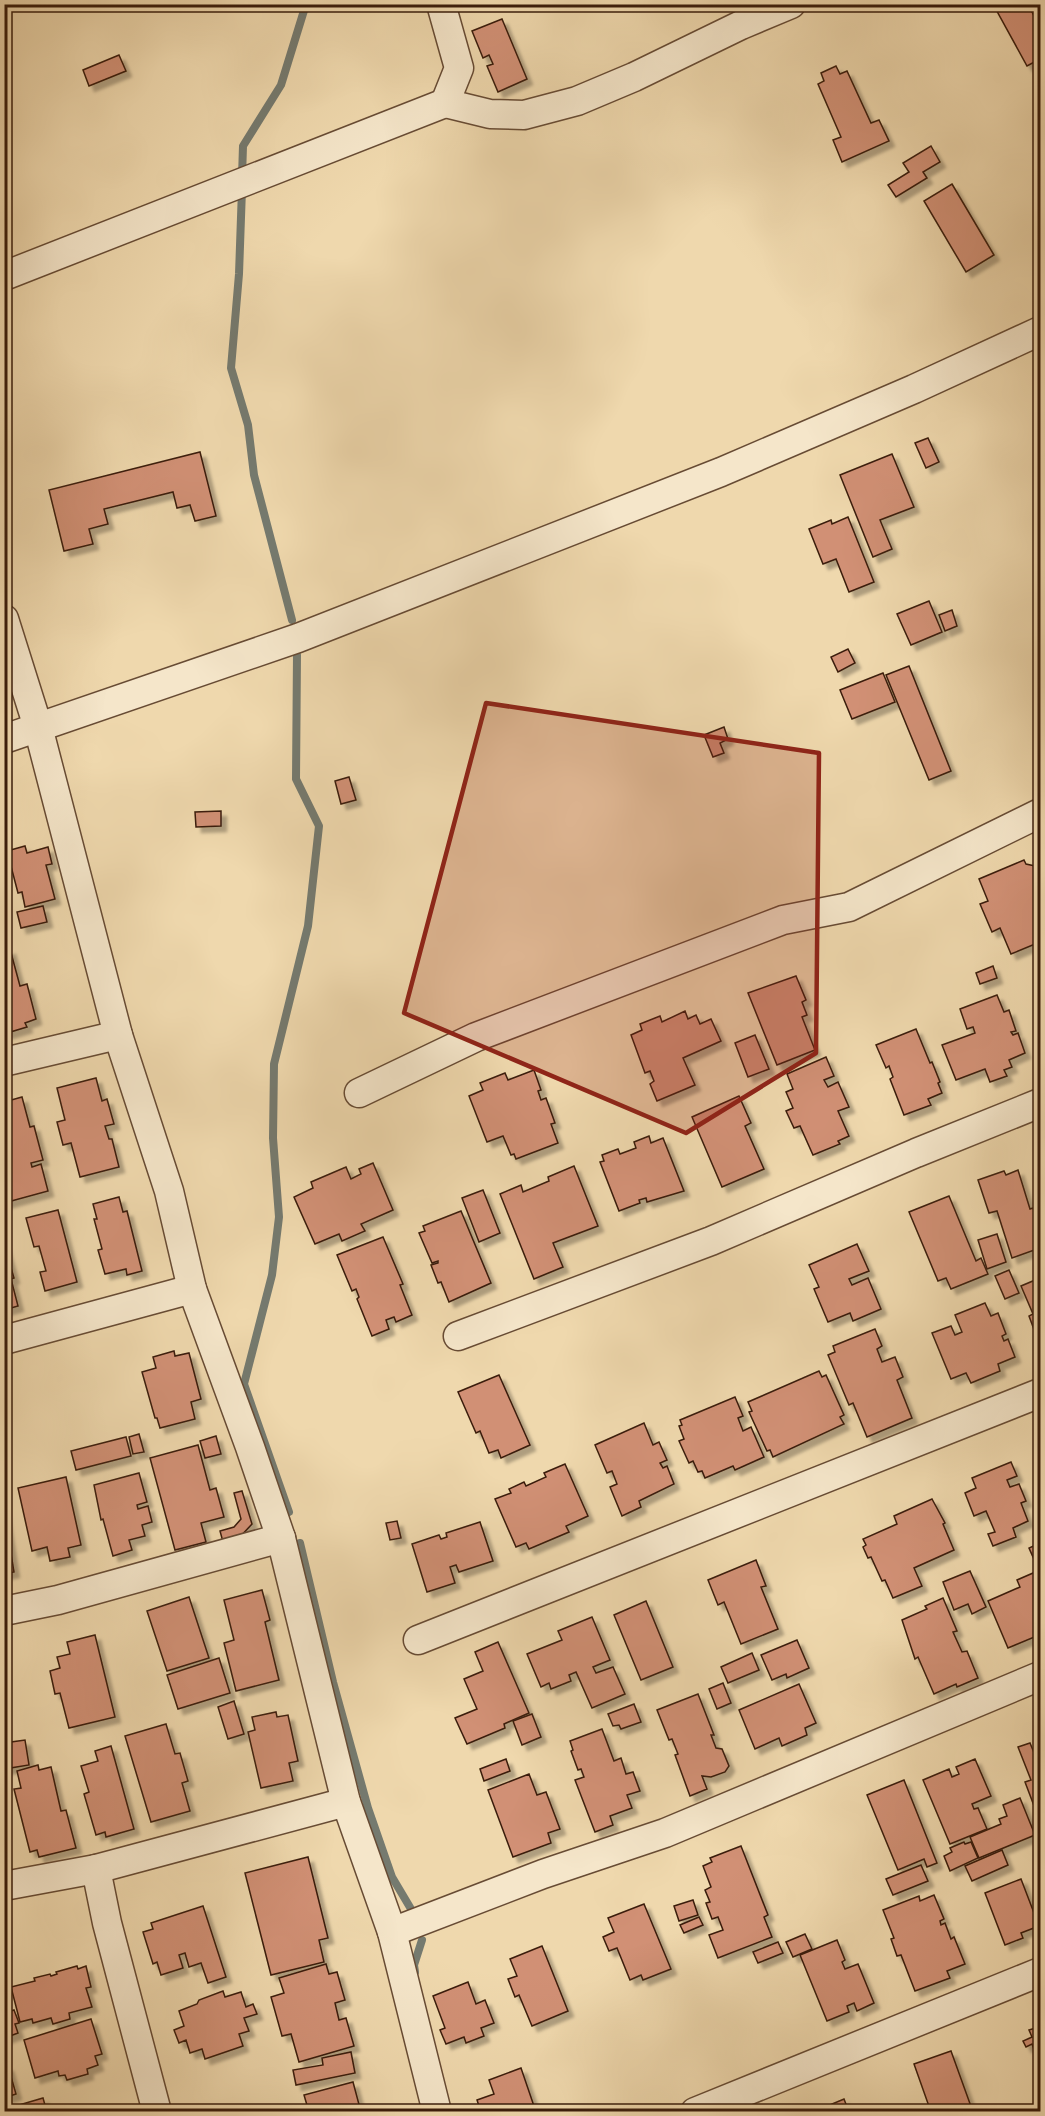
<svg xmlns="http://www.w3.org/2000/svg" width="1045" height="2116" viewBox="0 0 1045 2116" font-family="Vollkorn,serif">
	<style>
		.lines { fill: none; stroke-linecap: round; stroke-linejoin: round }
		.stream { stroke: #757a6f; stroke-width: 8 }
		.building { fill: #d19074; stroke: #3a1c0b; stroke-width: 1.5; filter: url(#shadow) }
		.street-casing { stroke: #674b34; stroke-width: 31 }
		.street { stroke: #f5e6ca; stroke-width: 28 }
		.marked { fill: #8f2418; fill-opacity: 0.2; stroke: #8f2418; stroke-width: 4.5; stroke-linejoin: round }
	</style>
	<defs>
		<filter id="shadow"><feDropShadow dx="5.5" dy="5.5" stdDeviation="1.5" flood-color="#0004"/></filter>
	</defs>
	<rect width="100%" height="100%" fill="#efd8ad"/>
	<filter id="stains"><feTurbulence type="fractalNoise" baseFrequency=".00333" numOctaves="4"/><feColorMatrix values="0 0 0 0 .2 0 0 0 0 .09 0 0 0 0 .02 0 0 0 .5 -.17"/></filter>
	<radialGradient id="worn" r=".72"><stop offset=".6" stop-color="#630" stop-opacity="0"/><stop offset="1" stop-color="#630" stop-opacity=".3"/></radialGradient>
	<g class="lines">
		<g class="stream">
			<path d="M242,177l1,-31 38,-61 25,-81"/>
			<path d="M242,189l-3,85 -8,94 17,57 6,50 38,145"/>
			<path d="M289,1512l-45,-128 28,-109 7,-58 -6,-79 1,-74 34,-138 11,-100 -23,-47 1,-124"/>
			<path d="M300,1543l33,139 35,126 24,69 19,32"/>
			<path d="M415,1972l-1,-7 8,-25"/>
		</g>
	</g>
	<g class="building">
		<path d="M993,4h35l12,24v31l-13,7z"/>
		<path d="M502,19l25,60 -29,13 -11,-26 6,-2 -4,-9 -6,3 -11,-27z"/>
		<path d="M119,55l7,16 -37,15 -6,-16z"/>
		<path d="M836,66l4,8 7,-3 24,52 8,-3 10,21 -47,21 -9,-22 8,-3 -23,-53 6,-3 -3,-8z"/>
		<path d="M931,146l9,16 -17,10 4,6 -31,19 -8,-12 21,-13 -6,-9z"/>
		<path d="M952,184l42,71 -28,17 -42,-71z"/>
		<path d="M928,438l11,24 -13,6 -11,-25z"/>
		<path d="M200,452l16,64 -21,5 -5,-16 -13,3 -4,-16 -69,17 4,15 -19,5 4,15 -29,7 -15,-61z"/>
		<path d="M892,454l22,53 -34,13 12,29 -19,8 -33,-82z"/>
		<path d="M848,517l26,65 -25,10 -13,-33 -13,5 -14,-35 22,-9 1,4z"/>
		<path d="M929,601l13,31 -31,13 -14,-31z"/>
		<path d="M952,610l5,16 -12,5 -6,-16z"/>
		<path d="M848,649l7,14 -17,9 -7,-15z"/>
		<path d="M909,666l42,105 -22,9 -43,-105z"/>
		<path d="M883,673l12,29 -43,17 -12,-29z"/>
		<path d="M724,727l4,12 -8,4 4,10 -11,4 -9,-22z"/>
		<path d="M349,777l7,23 -15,4 -6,-23z"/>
		<path d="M221,811v15l-25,1 -1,-15z"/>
		<path d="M25,846l2,7 21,-6 4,17 -6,1 9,34 -30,8 -3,-15 -4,1 -11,-42z"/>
		<path d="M1024,860l2,4 14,3v75l-29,12 -11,-26 -8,4 -12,-28 8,-3 -9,-22z"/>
		<path d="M43,906l4,16 -26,6 -4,-16z"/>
		<path d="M10,949l10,37 7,-2 9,35 -11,4 2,4 -20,6 -3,-5v-77z"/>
		<path d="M993,966l4,12 -17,6 -4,-11z"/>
		<path d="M796,976l10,24 -4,2 5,13 -5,2 13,33 -38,15 -29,-72z"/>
		<path d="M997,995l7,17 5,-2 7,21 -5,1 2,3 5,-2 7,20 -16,7 3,7 -8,3 3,6 -17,6 -5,-13 -29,11 -14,-35 33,-12 -2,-6 -6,2 -7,-20z"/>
		<path d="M685,1011l3,8 8,-4 4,9 11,-5 10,22 -38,17 12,27 -38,16 -7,-17 4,-3 -4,-10 -5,2 -14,-38 11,-5 -2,-6 20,-8 2,6z"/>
		<path d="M916,1029l14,34 2,-1 8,20 -2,1 4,10 -14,6 3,6 -27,10 -14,-36 3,-2 -4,-11 -3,2 -10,-23z"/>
		<path d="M755,1035l14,34 -21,8 -13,-34z"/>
		<path d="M826,1057l8,19 -10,4 4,7 10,-5 11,25 -11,4 11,25 -11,5 2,3 -27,11 -13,-29 -6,2 -8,-17 7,-3 -7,-16 7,-3 -6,-15z"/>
		<path d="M534,1070l7,20 -3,1 3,9 5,-2 9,25 -4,1 7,19 -42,16 -2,-5 -3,1 -8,-19 -16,6 -18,-46 14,-6 -3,-7 25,-10 3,7z"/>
		<path d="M96,1078l6,23 5,-2 7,25 -9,2 4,13h3l7,28 -39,10 -9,-34 -8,2 -6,-23 8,-2 -8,-32z"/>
		<path d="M739,1096l12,27 -6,3 19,43 -42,18 -30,-70z"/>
		<path d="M22,1097l8,30 4,-1 9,34 -12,3 1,4 9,-3 7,27 -44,12v-101z"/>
		<path d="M649,1136l2,7 12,-5 21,53 -37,11 -1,-4 -7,2 1,3 -21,8 -19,-49 4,-1 -2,-6 16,-6 2,5 16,-6 -2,-6z"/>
		<path d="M373,1163l20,47 -32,14 4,7 -23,10 -3,-7 -24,10 -21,-47 19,-9 -2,-6 35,-15 5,12 10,-5 -2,-5z"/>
		<path d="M574,1166l24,60 -45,17 10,24 -29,12 -34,-85 21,-9 2,7 26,-11 -1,-4z"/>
		<path d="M1018,1170l12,39 3,-1 7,19 -3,1 3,12v8l-28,10 -15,-47 -8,2 -11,-33 26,-9 2,4z"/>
		<path d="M483,1190l17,43 -21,9 -17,-44z"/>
		<path d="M949,1196l27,65 5,-3 7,16 -37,15 -5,-11 -8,3 -29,-69z"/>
		<path d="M119,1197l4,15 4,-1 15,60 -15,4 -1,-6 -21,5 -7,-24 4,-1 -8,-30h3l-4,-15z"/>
		<path d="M58,1210l19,72 -32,9 -5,-19 6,-1 -7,-25 -5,1 -8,-29z"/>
		<path d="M461,1211l30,72 -42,19 -8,-20 -3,1 -7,-18 7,-2v-2l-6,2 -13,-30 6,-2 -2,-5z"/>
		<path d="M997,1234l9,28 -19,7 -9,-29z"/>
		<path d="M383,1237l20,47 -3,1 12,30 -16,7 -2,-5 -8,3 3,9 -17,7 -15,-37 2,-2 -3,-8 -4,2 -15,-36z"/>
		<path d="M4,1244l10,34 -3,1 7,27 -14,4z"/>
		<path d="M857,1244l12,27 -20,8 3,6 16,-7 13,31 -28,12 -3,-8 -22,9 -14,-33 5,-2 -10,-22z"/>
		<path d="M1009,1270l10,23 -14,6 -10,-23z"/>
		<path d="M1040,1278v55l-4,2 -7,-19 4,-2 -12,-28z"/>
		<path d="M985,1303l6,13 7,-3 8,21 -4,2 2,5 4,-2 7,18 -17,7 2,7 -29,12 -5,-10 -15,6 -19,-46 19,-7 4,9 7,-3 -7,-17z"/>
		<path d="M875,1329l7,17 -5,3 5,13 13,-5 8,20 -6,3 15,38 -45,19 -14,-34 -4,2 -21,-50 7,-3 -2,-6z"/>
		<path d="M174,1351l1,5 14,-3 12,46 -10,3 4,17 -35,9 -3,-10h-2l-13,-46 14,-4 -3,-11z"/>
		<path d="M819,1371l3,6 4,-2 18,40 -4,2 4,7 -71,33 -3,-7 -3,1 -18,-39 3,-1 -4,-9z"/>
		<path d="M499,1375l31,70 -29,13 -3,-8 -9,3 -9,-22 -4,2 -18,-41z"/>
		<path d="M735,1397l8,19 -5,2 5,13 8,-4 13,30 -29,13 -2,-4 -28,12 -3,-7 -4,1 -5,-11 -4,2 -10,-22 5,-2 -5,-13 3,-1 -2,-5z"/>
		<path d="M644,1423l9,22 6,-3 8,18 -7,3 3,5 4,-2 7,18 -35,17 2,6 -19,9 -12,-29 7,-3 -5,-13 -5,2 -12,-28z"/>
		<path d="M139,1434l5,18 -11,2 -4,-17z"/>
		<path d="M216,1436l5,18 -16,4 -5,-17z"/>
		<path d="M126,1437l5,19 -55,14 -5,-19z"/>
		<path d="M198,1445l12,45 6,-2 8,29 -23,6 5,19 -31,8 -25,-92z"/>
		<path d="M1011,1462l6,14 -10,4 3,7 9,-3 7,17 -5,2 7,18 -15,7 3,9 -23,9 -5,-12 7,-2 -9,-21 -12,5 -9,-23 11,-5 -4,-10z"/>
		<path d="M565,1464l23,52 -22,10 3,6 -40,17 -3,-6 -10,4 -21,-48 16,-6 -2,-4 15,-7 2,4 20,-9 -2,-4z"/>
		<path d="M139,1473l8,29 -10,3 1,4 10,-3 4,16 -10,3 3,11 -16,4 3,10 -19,6 -10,-37 -2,1 -7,-35z"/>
		<path d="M66,1477l15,68 -13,3 2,9 -20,4 -3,-14 -15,4 -14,-63z"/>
		<path d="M242,1491l10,33 -14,15 -15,3 -3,-11 14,-4 7,-8 -7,-26z"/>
		<path d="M932,1499l13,24 -2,1 11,26 -40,18 8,18 -29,12 -8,-18 -3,1 -11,-24 -3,1 -5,-11 3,-2 -3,-6 34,-15 -3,-8z"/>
		<path d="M4,1511l10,61 -10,2z"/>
		<path d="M397,1521l4,17 -11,2 -4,-17z"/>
		<path d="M480,1522l13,39 -34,11 -3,-7 -6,2 5,16 -28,9 -15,-48 27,-9 2,4 6,-2 -1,-4z"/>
		<path d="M1040,1543v22l-3,1 -8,-18z"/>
		<path d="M756,1560l10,26 -5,1 17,42 -37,15 -17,-42 -6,3 -10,-25z"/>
		<path d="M1040,1570v69l-1,-4 -31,13 -20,-47 32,-14 -3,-7z"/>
		<path d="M970,1571l16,36 -14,7 -4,-10 -14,6 -11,-28z"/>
		<path d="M262,1590l8,30 -5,2 14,58 -43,11 -12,-48 10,-3 -10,-40z"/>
		<path d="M189,1597l20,61 -42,13 -20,-60z"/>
		<path d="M943,1598l14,33 -4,1 9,20 5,-1 11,27 -21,9 -1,-3 -22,10 -16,-37 -3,2 -13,-39 25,-11 -2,-3z"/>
		<path d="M646,1601l27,66 -32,13 -27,-65z"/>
		<path d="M592,1617l18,43 -17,7 3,6 17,-6 12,27 -33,14 -16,-36 -7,3 2,6 -20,8 -2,-6 -8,4 -14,-33 35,-14 -4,-9z"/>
		<path d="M95,1635l20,82 -46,11 -9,-35 -5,1 -5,-23 10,-3 -3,-11 13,-3 -3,-12z"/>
		<path d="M797,1640l12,28 -22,10 -1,-4 -14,6 -11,-25z"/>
		<path d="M498,1642l31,71 -25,11 1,4 -38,16 -12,-26 22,-9 -13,-30 19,-8 -8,-19z"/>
		<path d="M752,1653l7,17 -31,13 -7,-16z"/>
		<path d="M219,1658l11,35 -52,16 -11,-34z"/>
		<path d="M723,1683l8,20 -14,6 -8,-20z"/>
		<path d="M799,1684l17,39 -11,5 2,7 -25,11 -3,-8 -24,11 -16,-39z"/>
		<path d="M698,1694l16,41h-3l5,13 6,1 7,17 -4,6 -14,5 -9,-1 5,13 -17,7 -15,-41 3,-1 -6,-15 -3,1 -12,-30z"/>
		<path d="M234,1701l10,33 -16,5 -10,-32z"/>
		<path d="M634,1704l7,18 -20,7 -2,-4 -6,1 -5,-12z"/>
		<path d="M276,1712l1,5 11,-2 10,46 -9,2 4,18 -32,7 -13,-56 7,-2 -3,-13z"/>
		<path d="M532,1714l9,23 -19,8 -9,-24z"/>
		<path d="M166,1724l9,30 5,-1 8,28 -6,2 8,28 -39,11 -26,-86z"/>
		<path d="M602,1729l12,32 7,-3 5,16 7,-2 7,19 -13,4 5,13 -22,8 3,9 -18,7 -20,-52 9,-3 -3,-8 -3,1 -7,-19 2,-1 -3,-9z"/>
		<path d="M25,1740l4,25 -25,4v-26z"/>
		<path d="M1030,1743l5,12 5,-2v57l-4,1 -11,-29 6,-2 -13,-33z"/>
		<path d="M111,1746l23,83 -28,8 -1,-5 -9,3 -12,-41 5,-2 -8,-26 17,-5 -3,-10z"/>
		<path d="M506,1759l4,12 -26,10 -4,-12z"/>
		<path d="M975,1759l16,37 -19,8 2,5 4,-1 9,21 -37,15 -27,-64 26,-11 3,8 7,-3 -3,-7z"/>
		<path d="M38,1765l1,5 12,-3 10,44 5,-1 10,38 -37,9 -2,-7 -7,2 -16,-63 7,-1 -4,-17z"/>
		<path d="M529,1774l8,21 9,-3 14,37 -12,4 3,10 -38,14 -25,-67z"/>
		<path d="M904,1780l33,83 -10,4 -3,-8 -26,11 -31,-75z"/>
		<path d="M1020,1798l15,37 -56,23 -9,-21 31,-13 -2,-5 8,-3 -4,-11z"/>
		<path d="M964,1842l1,2 6,-2 7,16 -28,13 -6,-15 8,-4 -2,-4z"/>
		<path d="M741,1846l27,69 -4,2 8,20 -54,21 -9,-23 14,-5 -5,-13 -6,2 -6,-16 4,-1 -5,-12 6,-3 -8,-21 9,-4 -2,-4z"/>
		<path d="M1002,1850l6,15 -36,16 -7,-15z"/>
		<path d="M308,1857l20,81 -9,2 5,22 -53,13 -26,-102z"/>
		<path d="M921,1865l7,16 -35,14 -7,-16z"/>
		<path d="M1021,1879l18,47 -18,7 2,5 -18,7 -20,-52z"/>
		<path d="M934,1895l10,24 -4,2 1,4 4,-2 6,16 3,-2 11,27 -18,7 3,7 -35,13 -14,-36 -4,1 -6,-17 3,-1 -11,-28 36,-14 1,5z"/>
		<path d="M693,1900l5,15 -19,6 -5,-15z"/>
		<path d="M644,1904l27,65 -28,11 -2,-5 -11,5 -13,-32 -8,3 -6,-14 11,-5 -6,-14z"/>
		<path d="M203,1906l23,71 -18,6 -7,-20 -12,4 -4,-14 -6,2 4,13 -22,7 -4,-13 -4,2 -10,-32 10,-3 -2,-6z"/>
		<path d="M699,1917l4,8 -19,8 -4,-8z"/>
		<path d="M805,1934l7,15 -19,8 -7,-15z"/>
		<path d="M837,1940l8,20 -3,2 3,7 13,-5 16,39 -17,8 -3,-8 -7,3 2,6 -22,9 -27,-66z"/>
		<path d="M778,1942l5,11 -25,10 -5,-11z"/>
		<path d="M542,1946l26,65 -36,15 -13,-31 -4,2 -7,-18 9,-3 -7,-17z"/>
		<path d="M326,1964l3,10 8,-2 8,28 -10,3 4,17 7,-2 8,28 -55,16 -8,-28 -9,2 -11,-39 13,-4 -5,-15z"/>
		<path d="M77,1966l1,3 8,-3 5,21 -5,1 6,19 -23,6 1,6 -17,5 -2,-6 -18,5 -1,-4 -12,3 -9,-35 24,-6 -1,-3 16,-4 1,2 6,-2 -1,-2z"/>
		<path d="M468,1982l8,22 9,-4 9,23 -13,5 3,8 -18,7 -2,-6 -18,7 -6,-14 5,-2 -12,-32z"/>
		<path d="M223,1991l2,6 16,-5 5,15 7,-3 4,10 -13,4 5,13 -10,3 4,12 -38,13 -3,-10 -12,4 -4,-13 -7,3 -5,-13 10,-4 -5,-15 18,-7 2,-4z"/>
		<path d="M14,2010l5,13 -4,1 3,9 -13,5 -1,-25z"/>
		<path d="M91,2019l11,35 -7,2 3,9 -11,4 1,5 -21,6 -2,-5 -6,1 -1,-5 -23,7 -11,-38z"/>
		<path d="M1039,2027l1,3v36l-8,-22 -6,3 -3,-6 9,-4 -3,-7z"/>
		<path d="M951,2051l22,61h-42l-17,-48z"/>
		<path d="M351,2052l4,21 -59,12 -3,-15 30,-5 -1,-7z"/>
		<path d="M4,2066h4l8,28 -9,3 -3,-8z"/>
		<path d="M521,2068l15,44h-55l-4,-12 17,-6 -5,-14z"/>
		<path d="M353,2082l8,30h-52l-5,-17z"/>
		<path d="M43,2098l4,14h-26l-2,-7z"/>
		<path d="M844,2099l5,13h-36z"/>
	</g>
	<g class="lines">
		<g class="street-casing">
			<g id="street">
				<path d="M441,4l18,64 -14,35 45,11 34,1 53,-14 57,-24 107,-52 50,-21"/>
				<path d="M4,276l441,-173"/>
				<path d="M4,619l34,108 80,308 51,156 23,98 58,158 31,91 65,264 46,130 45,180"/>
				<path d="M4,739l294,-101 423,-166 193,-83 126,-58"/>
				<path d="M4,1062l114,-27"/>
				<path d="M359,1093l117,-56 307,-117 66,-13 191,-94"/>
				<path d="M458,1336l253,-95 205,-88 124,-50"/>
				<path d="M4,1340l188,-51"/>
				<path d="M4,1611l54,-11 223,-62"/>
				<path d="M418,1640l622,-247"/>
				<path d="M96,1869l11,54 50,189"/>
				<path d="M4,1886l92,-17 250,-67"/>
				<path d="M392,1932l151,-58 122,-41 375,-157"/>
				<path d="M695,2112l345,-140"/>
			</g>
		</g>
		<use href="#street" class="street"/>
	</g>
	<path class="marked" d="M486,703l333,50 -3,300 -130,80 -282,-120z"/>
	<rect width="1045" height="2116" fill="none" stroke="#efd8ad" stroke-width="24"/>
	<rect x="6" y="6" width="1033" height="2104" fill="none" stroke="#3a1c0b" stroke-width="3"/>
	<rect x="12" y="12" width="1021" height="2092" fill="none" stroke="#3a1c0b" stroke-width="1.5"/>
	<rect width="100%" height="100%" filter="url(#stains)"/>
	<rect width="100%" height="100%" fill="url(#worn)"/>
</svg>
